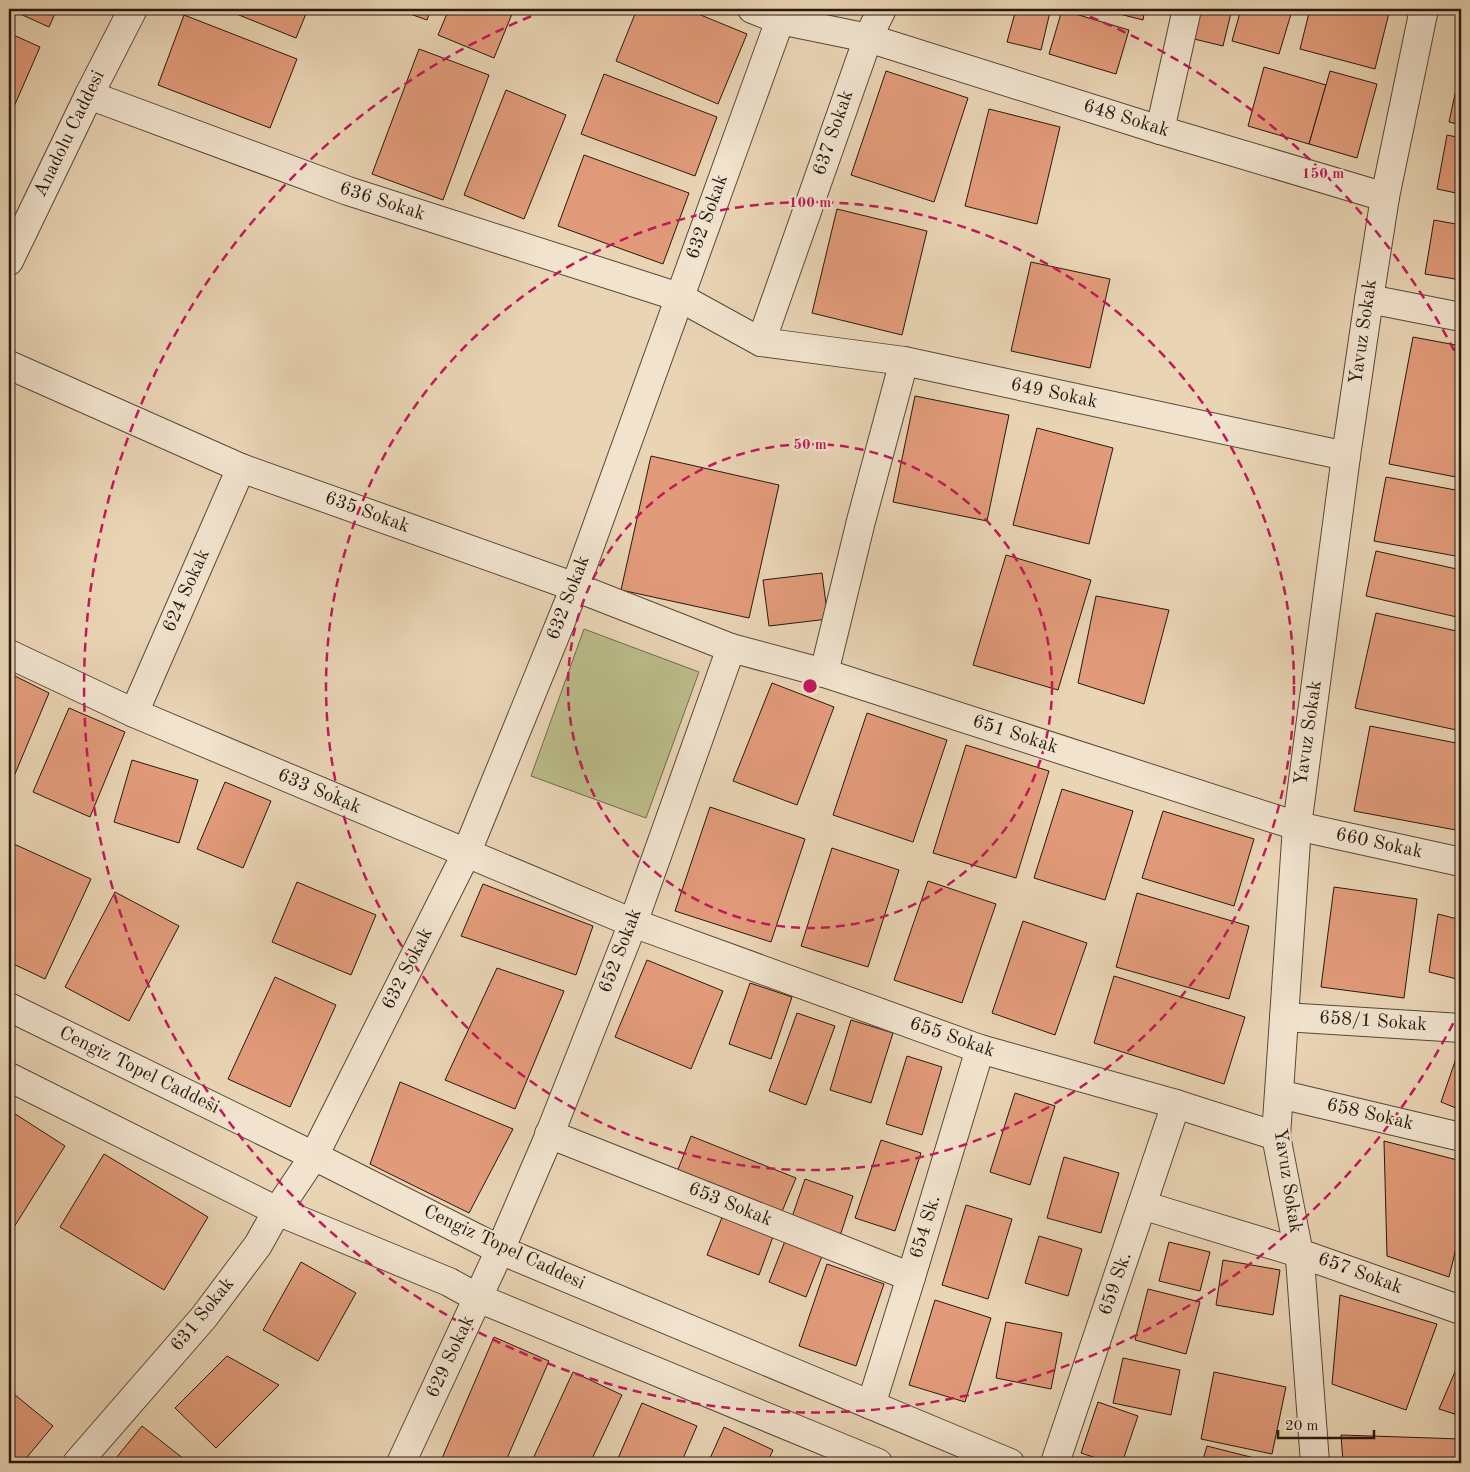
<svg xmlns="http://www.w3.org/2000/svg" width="1470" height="1472" viewBox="0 0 1470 1472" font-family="'Old Standard TT',serif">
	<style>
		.green { fill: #bbbc8a; stroke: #716a4c }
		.building { fill: #e29b7a; stroke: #27190f }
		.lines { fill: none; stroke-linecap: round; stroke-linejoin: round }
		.minor-casing { stroke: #584838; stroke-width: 30 }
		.minor { stroke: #f1e3ce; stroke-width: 28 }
		.ring { fill: none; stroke: #c2185b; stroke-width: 2.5; stroke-dasharray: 9 6 }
		.labels { text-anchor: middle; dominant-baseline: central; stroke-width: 4.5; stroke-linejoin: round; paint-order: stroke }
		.street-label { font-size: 19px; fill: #27190f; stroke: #f1e3ce }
		.centre { fill: #c2185b; stroke: #f1e3ce; stroke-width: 2.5 }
		.ring-label { font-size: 15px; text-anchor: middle; font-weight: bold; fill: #c2185b; stroke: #f1e3ce; stroke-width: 4.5; stroke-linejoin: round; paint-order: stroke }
	</style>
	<rect width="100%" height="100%" fill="#e9d4b4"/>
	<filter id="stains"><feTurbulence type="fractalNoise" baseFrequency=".004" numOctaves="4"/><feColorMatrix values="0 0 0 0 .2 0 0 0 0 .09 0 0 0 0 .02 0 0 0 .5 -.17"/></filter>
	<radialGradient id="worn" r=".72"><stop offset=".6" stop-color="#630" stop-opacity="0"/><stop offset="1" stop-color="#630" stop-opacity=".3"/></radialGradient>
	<path class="green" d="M584,629l115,43 -53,146 -115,-42z"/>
	<g class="building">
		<path d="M9,9h48l-8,18z"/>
		<path d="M224,9h84l-12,29z"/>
		<path d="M396,9h35l-4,11z"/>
		<path d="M449,9h65l-20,49 -56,-23z"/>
		<path d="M637,9h49l61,25 -29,70 -102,-43z"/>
		<path d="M1016,9h21l13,3 -9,38 -34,-8z"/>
		<path d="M1100,9h45l-2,11z"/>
		<path d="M1197,9h35l-9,37 -33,-8z"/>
		<path d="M1241,9h34l16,5 -12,40 -47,-13z"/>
		<path d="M1310,9h80l-15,60 -75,-20z"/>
		<path d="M1062,10l67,20 -13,44 -67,-20z"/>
		<path d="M184,15l113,44 -27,69 -112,-43z"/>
		<path d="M9,33l31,14 -31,71z"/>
		<path d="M419,49l70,26 -46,125 -71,-26z"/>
		<path d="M1264,67l62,18 -17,59 -61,-18z"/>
		<path d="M886,71l82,27 -34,104 -83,-27z"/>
		<path d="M1330,71l47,13 -20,74 -48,-14z"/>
		<path d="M1460,71h1v54l-12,-3z"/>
		<path d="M604,74l113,43 -22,59 -114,-42z"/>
		<path d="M506,90l60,25 -42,104 -60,-24z"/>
		<path d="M989,109l71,18 -23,97 -72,-18z"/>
		<path d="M1447,135l14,3v56l-24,-5z"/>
		<path d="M584,155l105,38 -26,71 -105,-38z"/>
		<path d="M837,209l90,22 -25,104 -90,-22z"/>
		<path d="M1434,220l27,5v55l-36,-6z"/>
		<path d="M1031,262l79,17 -20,89 -79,-17z"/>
		<path d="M1413,337l48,9v132l-72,-14z"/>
		<path d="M915,396l94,19 -22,106 -94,-19z"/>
		<path d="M1037,428l76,20 -24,96 -76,-19z"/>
		<path d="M651,456l128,29 -30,133 -128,-28z"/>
		<path d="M1386,477l75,14v66l-87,-16z"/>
		<path d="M1376,551l85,19v48l-95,-22z"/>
		<path d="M1006,555l85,25 -33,110 -85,-25z"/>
		<path d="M822,573l6,46 -59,7 -6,-46z"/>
		<path d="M1096,596l73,14 -25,94 -66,-21z"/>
		<path d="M1376,613l85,19v99l-106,-23z"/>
		<path d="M9,673l40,20 -37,88 -3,-1z"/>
		<path d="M772,683l62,24 -37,98 -64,-24z"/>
		<path d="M69,708l56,24 -35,85 -57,-25z"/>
		<path d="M867,713l80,27 -34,102 -80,-27z"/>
		<path d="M1370,726l91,18v87l-107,-20z"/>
		<path d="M966,745l83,26 -33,107 -83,-25z"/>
		<path d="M132,760l66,20 -19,63 -65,-21z"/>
		<path d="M225,782l46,19 -28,67 -46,-19z"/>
		<path d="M1062,789l71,22 -28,89 -71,-22z"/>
		<path d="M710,807l95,32 -34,103 -96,-31z"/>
		<path d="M1163,811l91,28 -20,67 -92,-28z"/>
		<path d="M14,844l77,35 -46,100 -36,-17v-108z"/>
		<path d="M832,848l67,22 -31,97 -67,-21z"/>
		<path d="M928,881l68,23 -34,99 -68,-23z"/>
		<path d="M297,882l79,33 -25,60 -79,-33z"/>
		<path d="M483,884l110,42 -17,49 -115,-39z"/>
		<path d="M1334,887l83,12 -13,99 -83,-11z"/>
		<path d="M115,892l64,34 -50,95 -64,-34z"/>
		<path d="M1137,893l112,33 -20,73 -113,-32z"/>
		<path d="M1438,914l23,6v60l-32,-8z"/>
		<path d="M1023,921l64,22 -32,92 -63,-22z"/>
		<path d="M647,960l76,31 -32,78 -76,-32z"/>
		<path d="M497,968l67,23 -49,118 -70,-29z"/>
		<path d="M1114,976l131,41 -21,67 -130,-41z"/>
		<path d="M275,977l61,28 -46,102 -62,-28z"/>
		<path d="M750,983l42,14 -21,62 -42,-15z"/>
		<path d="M797,1013l38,13 -29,79 -37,-14z"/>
		<path d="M851,1020l42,13 -22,70 -41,-13z"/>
		<path d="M1459,1050h2v60l-20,-8z"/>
		<path d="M907,1056l35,11 -20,68 -36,-11z"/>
		<path d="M400,1082l113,47 -44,84 -99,-49z"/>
		<path d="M1015,1093l40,13 -25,79 -40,-13z"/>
		<path d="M9,1110l56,36 -56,89z"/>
		<path d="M691,1136l105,42 -15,36 -104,-42z"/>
		<path d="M881,1140l40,13 -26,78 -40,-13z"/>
		<path d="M1384,1141l77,20v67l-12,49 -62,-21z"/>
		<path d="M104,1154l104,63 -44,73 -104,-63z"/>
		<path d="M1064,1157l55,16 -18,60 -54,-15z"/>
		<path d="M805,1179l48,17 -13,40 -49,-16z"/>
		<path d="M966,1205l46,14 -24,80 -46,-14z"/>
		<path d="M723,1215l51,19 -15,41 -52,-20z"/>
		<path d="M787,1236l37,15 -18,46 -37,-15z"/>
		<path d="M1039,1236l43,13 -14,47 -43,-13z"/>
		<path d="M1169,1242l41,10 -10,39 -41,-10z"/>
		<path d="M1223,1260l57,10 -7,45 -57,-10z"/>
		<path d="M301,1262l55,31 -38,68 -55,-31z"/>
		<path d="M827,1264l57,20 -28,82 -57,-20z"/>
		<path d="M1148,1289l52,13 -14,52 -51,-14z"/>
		<path d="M1340,1295l97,29 -31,86 -74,-26z"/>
		<path d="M935,1300l56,18 -26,84 -56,-17z"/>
		<path d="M1006,1322l56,11 -11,56 -55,-11z"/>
		<path d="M494,1337l55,24 -44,102h-65z"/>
		<path d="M227,1356l52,29 -63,63 -41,-40z"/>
		<path d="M1123,1358l57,12 -9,45 -58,-12z"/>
		<path d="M1461,1358v58l-22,-7z"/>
		<path d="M573,1372l49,23 -32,68h-59z"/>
		<path d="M1214,1372l72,15 -14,67 -71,-15z"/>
		<path d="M9,1390l44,36 -31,37h-13z"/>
		<path d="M1098,1402l40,14 -16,47h-11l-30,-10z"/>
		<path d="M642,1403l55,23 -16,37h-65z"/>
		<path d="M142,1426l47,37h-77z"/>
		<path d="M724,1427l49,23 -6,13h-59z"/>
		<path d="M1341,1435l120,4v24h-118z"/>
		<path d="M1207,1446l67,17h-72z"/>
	</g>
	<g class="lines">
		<g class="minor-casing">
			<g id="minor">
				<path d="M752,9l28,11 88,18 292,92 225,67"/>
				<path d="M89,95l259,96 331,106 82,45 143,19 442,95"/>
				<path d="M1160,130l27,-121"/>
				<path d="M9,261l80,-166 44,-86"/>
				<path d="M1369,299l92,18"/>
				<path d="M761,342l107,-304 14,-29"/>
				<path d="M9,365l232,103 334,119 156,61 93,25 473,153 164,36"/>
				<path d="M9,654l125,59 499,210 347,126 196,55 100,32"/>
				<path d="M824,673l37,-152 43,-160"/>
				<path d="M134,713l107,-245"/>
				<path d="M9,1007l305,149 186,94 510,213"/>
				<path d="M1284,1017l177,11"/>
				<path d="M9,1077l268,134 172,71 29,16 400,165"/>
				<path d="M1279,1094l182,43"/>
				<path d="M549,1134l362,143"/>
				<path d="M1142,1205l157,48 162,57"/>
				<path d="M871,1405l40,-128 69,-228"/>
				<path d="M77,1463l127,-146 54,-72 19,-34 37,-55 152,-302 109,-267 205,-567"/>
				<path d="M401,1463l99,-213 47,-109 86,-218 98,-275"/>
				<path d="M1055,1463l121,-359"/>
				<path d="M1315,1463l-15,-204 -24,-123 21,-310 49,-370 23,-157 16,-102 39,-188"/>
			</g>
		</g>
		<use href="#minor" class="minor"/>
	</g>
	<g class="ring">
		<circle cx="810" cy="686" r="242"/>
		<circle cx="810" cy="686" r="484"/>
		<path d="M1460 1010A726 726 0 1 1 544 11M1076 11A726 726 0 0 1 1460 362"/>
	</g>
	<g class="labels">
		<g class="street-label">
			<text transform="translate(1126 119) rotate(17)">648 Sokak</text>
			<text transform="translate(834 133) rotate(-71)">637 Sokak</text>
			<text transform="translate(70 134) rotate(-64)">Anadolu Caddesi</text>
			<text transform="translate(382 202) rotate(18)">636 Sokak</text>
			<text transform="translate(708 217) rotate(-70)">632 Sokak</text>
			<text transform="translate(1364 332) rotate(-82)">Yavuz Sokak</text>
			<text transform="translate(1054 394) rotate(12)">649 Sokak</text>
			<text transform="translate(367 513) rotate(20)">635 Sokak</text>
			<text transform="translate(187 591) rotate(-66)">624 Sokak</text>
			<text transform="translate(569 598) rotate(-69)">632 Sokak</text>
			<text transform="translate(1309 733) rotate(-82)">Yavuz Sokak</text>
			<text transform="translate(1015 735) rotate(18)">651 Sokak</text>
			<text transform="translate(319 792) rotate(23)">633 Sokak</text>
			<text transform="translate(1379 844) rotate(12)">660 Sokak</text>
			<text transform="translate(621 951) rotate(-69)">652 Sokak</text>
			<text transform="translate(408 969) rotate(-63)">632 Sokak</text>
			<text transform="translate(1373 1022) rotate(4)">658/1 Sokak</text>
			<text transform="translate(952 1038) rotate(19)">655 Sokak</text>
			<text transform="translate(139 1071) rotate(26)">Cengiz Topel Caddesi</text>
			<text transform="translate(1370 1115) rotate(13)">658 Sokak</text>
			<text transform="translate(1287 1181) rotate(81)">Yavuz Sokak</text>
			<text transform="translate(730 1205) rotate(22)">653 Sokak</text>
			<text transform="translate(926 1227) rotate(-73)">654 Sk.</text>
			<text transform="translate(504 1248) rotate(25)">Cengiz Topel Caddesi</text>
			<text transform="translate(1360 1274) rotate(20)">657 Sokak</text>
			<text transform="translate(1116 1284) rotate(-71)">659 Sk.</text>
			<text transform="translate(203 1315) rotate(-51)">631 Sokak</text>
			<text transform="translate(451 1357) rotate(-65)">629 Sokak</text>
		</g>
	</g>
	<circle cx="810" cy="686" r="8" class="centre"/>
	<g class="ring-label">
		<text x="1323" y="178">150 m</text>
		<text x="810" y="207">100 m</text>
		<text x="810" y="449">50 m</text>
	</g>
	<rect width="1470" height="1472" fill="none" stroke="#e9d4b4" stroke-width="30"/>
	<rect x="10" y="10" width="1450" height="1452" fill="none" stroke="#27190f" stroke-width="2.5"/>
	<rect x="15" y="15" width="1440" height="1442" fill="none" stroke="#27190f"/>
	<path d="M1278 1430v8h96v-8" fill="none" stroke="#27190f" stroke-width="2.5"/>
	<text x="1285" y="1430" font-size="15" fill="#27190f" stroke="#f1e3ce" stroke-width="4" paint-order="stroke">20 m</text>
	<rect width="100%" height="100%" filter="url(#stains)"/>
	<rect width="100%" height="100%" fill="url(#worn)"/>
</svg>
